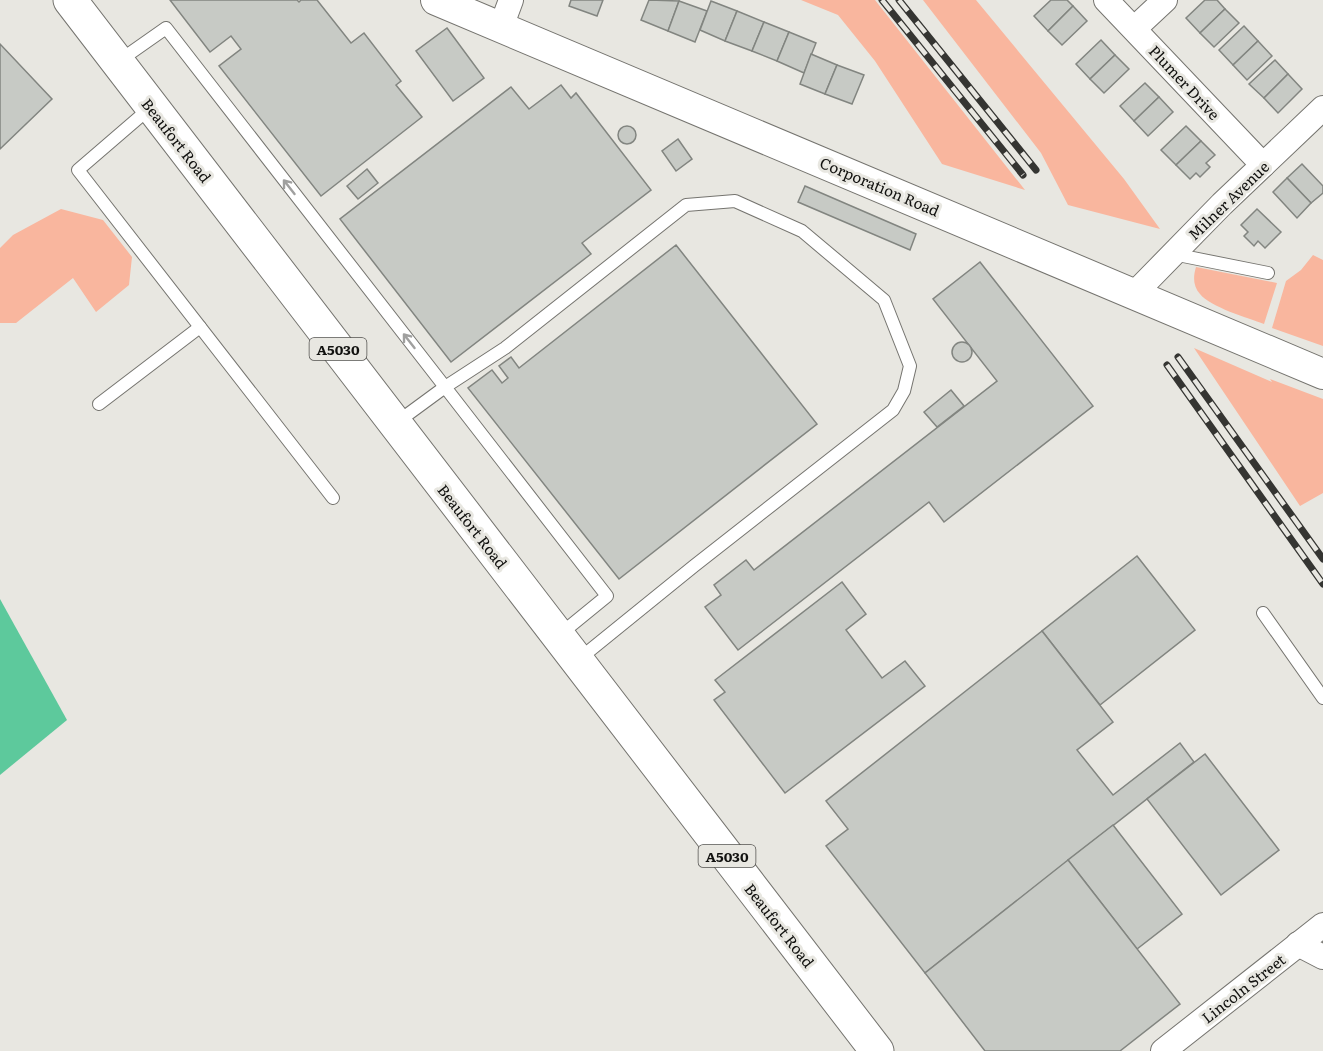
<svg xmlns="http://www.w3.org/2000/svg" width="1323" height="1051" viewBox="0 0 1323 1051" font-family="Literata,serif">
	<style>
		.green { fill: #f9b69e }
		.water { fill: #5dc99c }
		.building { fill: #c7cac5; stroke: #828580; stroke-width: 1.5 }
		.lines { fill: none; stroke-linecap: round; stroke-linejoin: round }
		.service-casing { stroke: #75746f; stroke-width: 14 }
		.minor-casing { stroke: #75746f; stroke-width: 26 }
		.tertiary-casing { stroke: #75746f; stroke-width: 32 }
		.primary-casing { stroke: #75746f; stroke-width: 35 }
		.service { stroke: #fff; stroke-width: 12 }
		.minor { stroke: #fff; stroke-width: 24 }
		.tertiary { stroke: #fff; stroke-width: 30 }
		.primary { stroke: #fff; stroke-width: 33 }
		.rail-casing { stroke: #353532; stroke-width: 7 }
		.rail { stroke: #e8e7e1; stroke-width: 4.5; stroke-dasharray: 14; stroke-linecap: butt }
		.oneway { stroke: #a0a09f }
		.labels { text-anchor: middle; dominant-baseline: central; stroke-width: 6; stroke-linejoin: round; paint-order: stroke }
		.shield { fill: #e8e7e1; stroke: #52514e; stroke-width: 1.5 }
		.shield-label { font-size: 14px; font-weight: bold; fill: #11110f }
		.street-label { font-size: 15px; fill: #11110f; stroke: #e8e7e1 }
	</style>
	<rect width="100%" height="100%" fill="#e8e7e1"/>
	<g class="green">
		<path d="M801,0h74l150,190 -83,-26 -67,-103 -37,-46z"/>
		<path d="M923,0h53l148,179 36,50 -92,-24 -27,-52z"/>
		<path d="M61,209l42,11 29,37 -3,28 -33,27 -23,-34 -57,45h-16v-75l13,-13z"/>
		<path d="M1313,255l10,5v86l-51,-18 14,-47 15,-11z"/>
		<path d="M1196,267l81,16 -13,41c-16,-6 -54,-17 -64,-30 -7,-8 -7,-17 -4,-27z"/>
		<path d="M1194,348l78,34 -2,-3 53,20v94l-23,13z"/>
	</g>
	<path class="water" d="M0,599l67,121 -67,55z"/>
	<g class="building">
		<path d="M170,0h127l2,2 2,-2h16l34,43 13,-10 37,48 -5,4 26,32 -101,79 -102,-130 22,-17 -10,-13 -21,16z"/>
		<path d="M571,0h32l-6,16 -28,-10z"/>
		<path d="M649,0l30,1 -11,30 -27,-11z"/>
		<path d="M1051,0h16l6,6 -25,25 -14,-15z"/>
		<path d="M1205,0h12l8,9 -25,24 -14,-15z"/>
		<path d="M679,1l28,10 -12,31 -27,-11z"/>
		<path d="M711,1l26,10 -12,30 -25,-11z"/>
		<path d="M1073,6l14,15 -25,24 -14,-14z"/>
		<path d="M1225,9l14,14 -25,24 -14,-14z"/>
		<path d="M737,11l27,11 -12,29 -27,-10z"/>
		<path d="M764,22l25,10 -12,29 -25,-10z"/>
		<path d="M1244,26l14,15 -25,24 -14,-15z"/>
		<path d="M447,28l37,50 -31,23 -37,-50z"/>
		<path d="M789,32l27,11 -12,30 -27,-12z"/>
		<path d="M1101,40l14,15 -25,24 -14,-15z"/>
		<path d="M1258,41l14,15 -25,24 -14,-15z"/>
		<path d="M0,44l52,55 -52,50z"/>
		<path d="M811,54l26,11 -12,29 -25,-10z"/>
		<path d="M1115,55l14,14 -25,24 -14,-14z"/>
		<path d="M1275,60l13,14 -24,24 -15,-14z"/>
		<path d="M837,65l27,10 -12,29 -27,-10z"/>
		<path d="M1288,74l14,15 -24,24 -14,-15z"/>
		<path d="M1145,83l14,14 -25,24 -14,-15z"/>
		<path d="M561,85l10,13 5,-5 75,97 -69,53 9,11 -140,108 -111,-143 171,-132 18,22z"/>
		<path d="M1159,97l14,15 -25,24 -14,-15z"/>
		<circle cx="627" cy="135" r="9"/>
		<path d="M1186,126l15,15 -25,24 -15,-15z"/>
		<path d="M678,139l14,20 -16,12 -14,-20z"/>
		<path d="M1201,141l14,14 -9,8 4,4 -10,10 -4,-4 -6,6 -14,-14z"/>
		<path d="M1302,164l21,22v7l-12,10 -24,-25z"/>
		<path d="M367,169l11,14 -20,16 -11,-13z"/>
		<path d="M1287,178l24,25 -14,15 -24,-26z"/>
		<path d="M805,186l111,48 -6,16 -112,-48z"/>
		<path d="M1257,209l24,23 -16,16 -7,-7 -4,5 -10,-10 4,-4 -7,-7z"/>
		<path d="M676,245l141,179 -198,155 -151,-191 24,-18 10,13 6,-5 -9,-12 12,-9 8,11z"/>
		<path d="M980,262l113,144 -149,116 -15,-20 -191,148 -33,-43 16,-12 -7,-10 32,-25 8,10 243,-189 -64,-82z"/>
		<circle cx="962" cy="352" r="10"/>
		<path d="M951,390l13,16 -27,21 -13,-15z"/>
		<path d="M1137,556l58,74 -95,75 -58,-74z"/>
		<path d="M842,582l24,32 -20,16 36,48 23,-17 20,25 -140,107 -71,-93 11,-8 -10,-12z"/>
		<path d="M1042,631l71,91 -36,28 36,45 67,-52 14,19 -269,211 -99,-127 22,-17 -22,-28z"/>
		<path d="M1205,754l74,96 -58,45 -74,-96z"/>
		<path d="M1113,825l69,89 -45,35 -69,-89z"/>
		<path d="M1068,860l112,144 -60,47h-135l-60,-78z"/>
	</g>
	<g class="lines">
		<g class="service-casing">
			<g id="service">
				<path d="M119,61l47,-33 279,359 60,-39 181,-143 49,-4 67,30 82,69 26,66 -6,25 -11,19 -199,156 -116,94"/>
				<path d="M150,108l-72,62 255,328"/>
				<path d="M1173,254l95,19"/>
				<path d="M99,404l101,-77"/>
				<path d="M396,423l49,-36 162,209 -49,40"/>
				<path d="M1263,613l60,85"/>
			</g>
		</g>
		<g class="minor-casing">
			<g id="minor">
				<path d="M1106,0l157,165"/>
				<path d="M501,27l10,-27"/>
				<path d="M1135,28l30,-28"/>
				<path d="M1134,294l88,-90 101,-96"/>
				<path d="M1298,944l25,13"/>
				<path d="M1163,1051l160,-126"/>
			</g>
		</g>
		<g class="tertiary-casing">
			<path id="tertiary" d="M436,0l887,374"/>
		</g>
		<g class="primary-casing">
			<path id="primary" d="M70,0l807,1051"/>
		</g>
		<use href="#service" class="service"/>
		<use href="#minor" class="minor"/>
		<use href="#tertiary" class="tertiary"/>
		<use href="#primary" class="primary"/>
		<g class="rail-casing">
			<g id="rail">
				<path d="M882,0l141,175"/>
				<path d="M899,0l137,170"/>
				<path d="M1178,357l145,202"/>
				<path d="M1167,365l156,219"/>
			</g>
		</g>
		<use href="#rail" class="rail"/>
	</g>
	<defs><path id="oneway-shaft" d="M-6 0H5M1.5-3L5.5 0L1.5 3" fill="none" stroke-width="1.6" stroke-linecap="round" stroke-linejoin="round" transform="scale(1.5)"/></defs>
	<g class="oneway">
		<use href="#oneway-shaft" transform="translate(289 187) rotate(-128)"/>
		<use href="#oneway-shaft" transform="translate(409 341) rotate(-128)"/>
	</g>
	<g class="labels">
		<g class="shield">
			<rect x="309.5" y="338" width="57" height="22" rx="4.5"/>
			<rect x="698.5" y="845" width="57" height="22" rx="4.5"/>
		</g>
		<g class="shield-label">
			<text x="338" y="349">A5030</text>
			<text x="727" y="856">A5030</text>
		</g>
		<g class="street-label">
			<text transform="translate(1185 82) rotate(47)">Plumer Drive</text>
			<text transform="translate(177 140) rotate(52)">Beaufort Road</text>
			<text transform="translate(880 186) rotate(23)">Corporation Road</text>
			<text transform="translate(1228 200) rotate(-44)">Milner Avenue</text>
			<text transform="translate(473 526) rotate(52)">Beaufort Road</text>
			<text transform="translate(780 925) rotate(52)">Beaufort Road</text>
			<text transform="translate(1243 988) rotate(-38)">Lincoln Street</text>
		</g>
	</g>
</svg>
